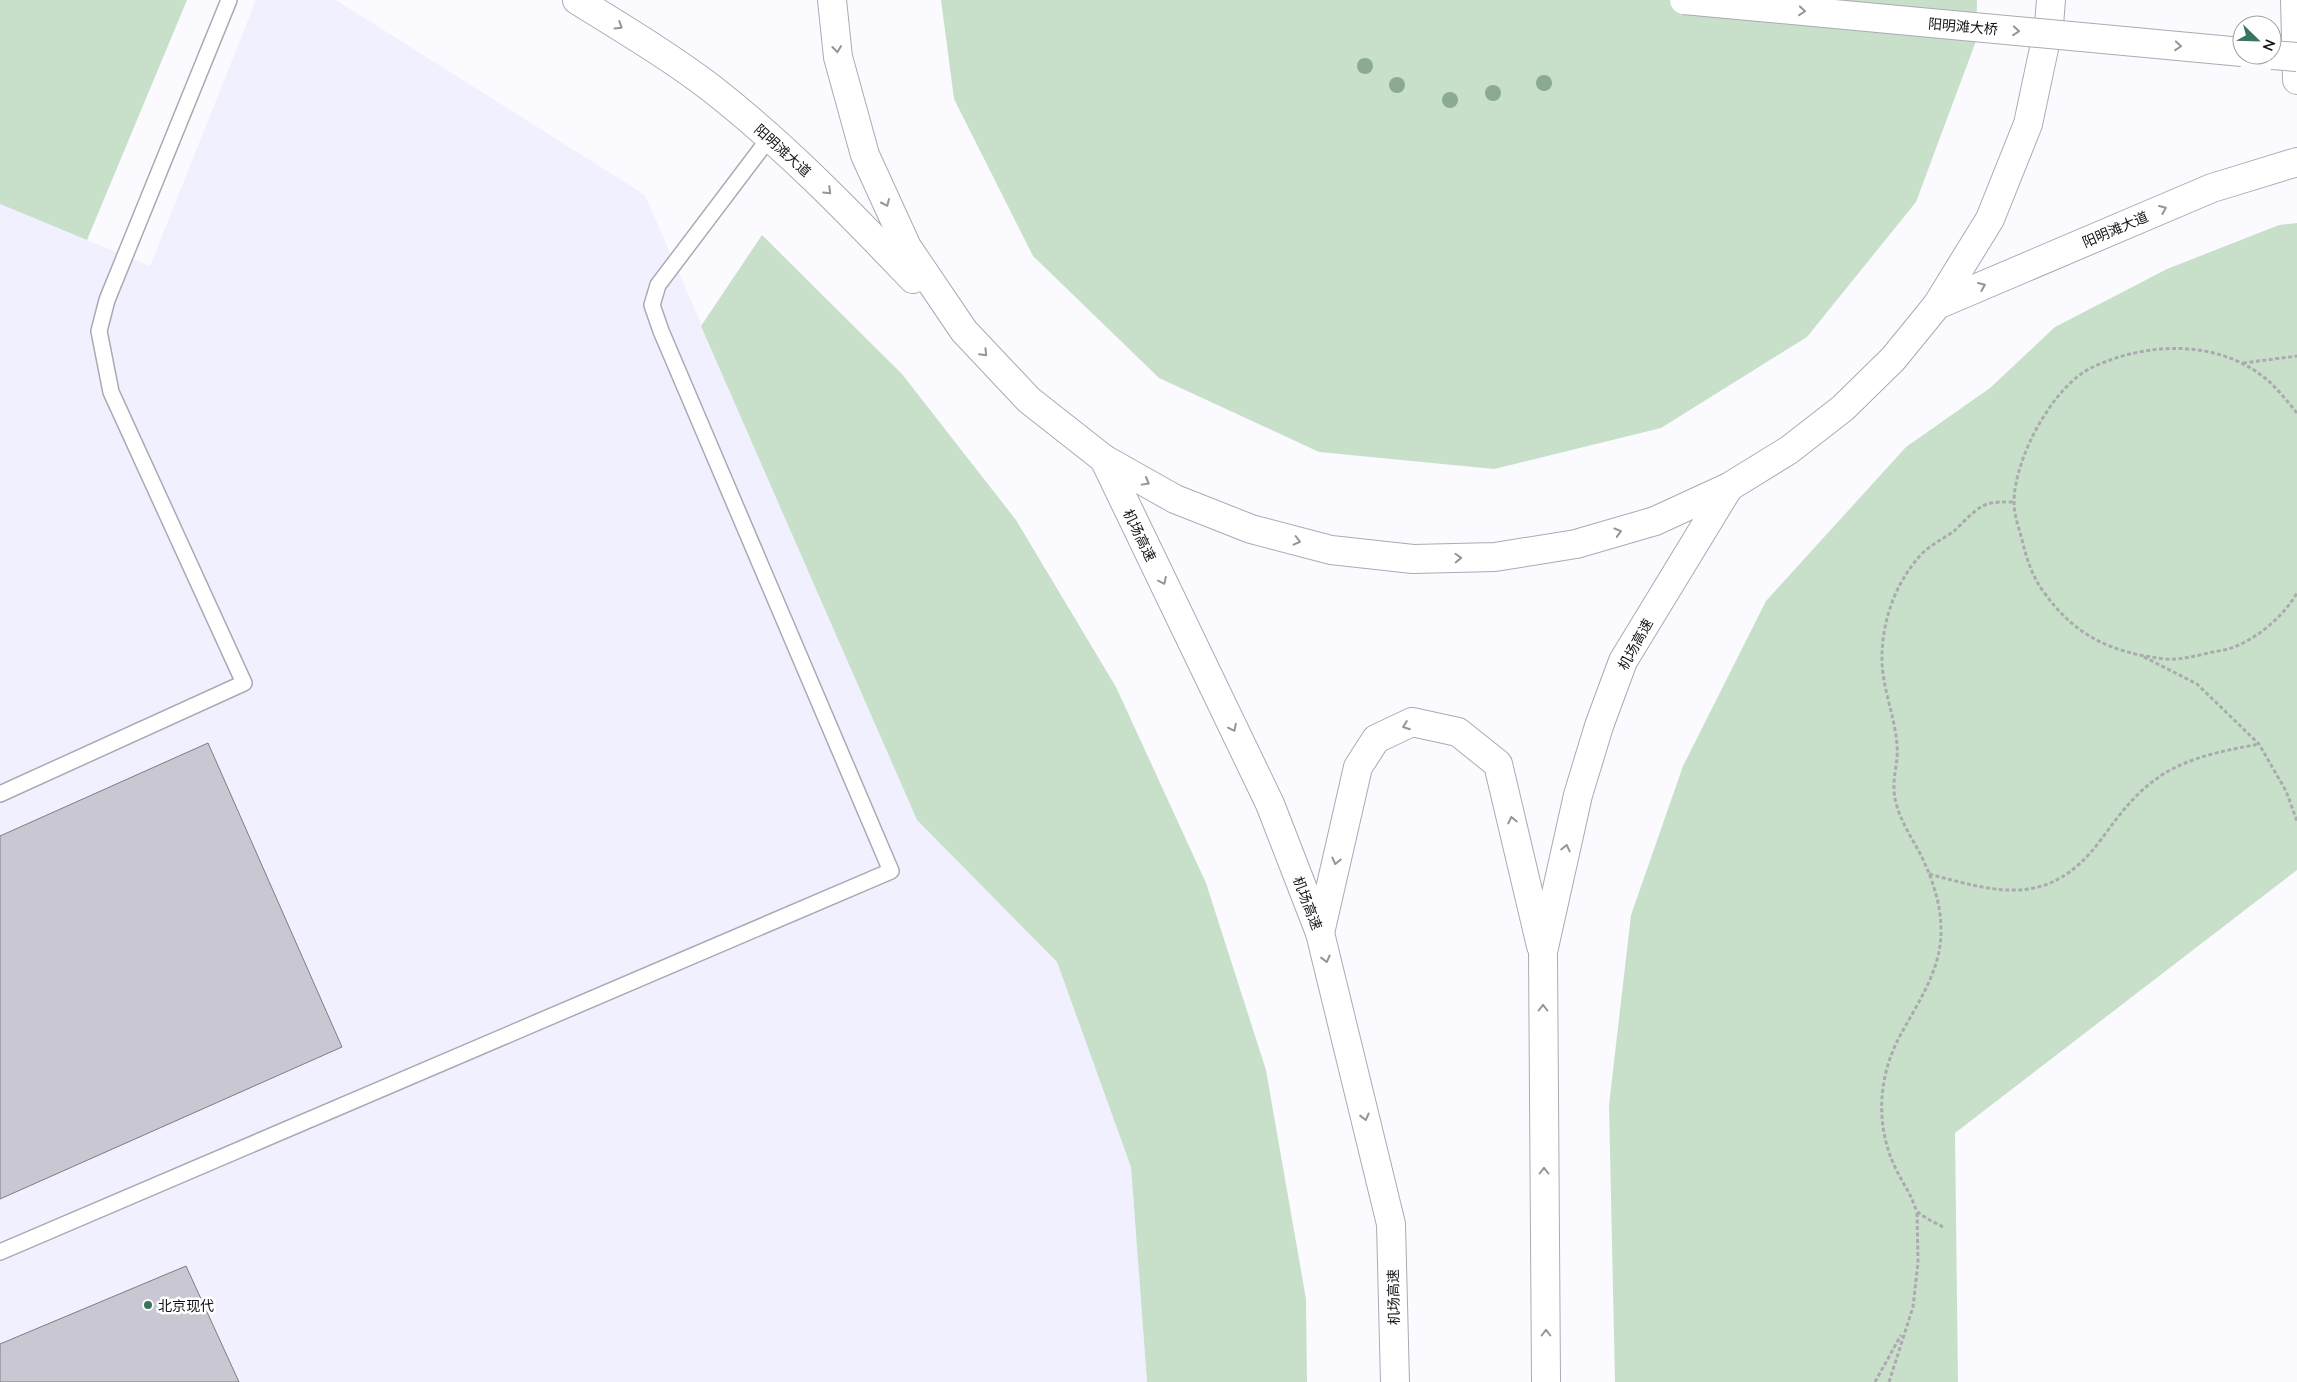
<svg xmlns="http://www.w3.org/2000/svg" width="2297" height="1382" viewBox="0 0 2297 1382" font-family="Lato,'Noto Sans SC',sans-serif">
	<style>
		.built { fill: #f1f0ff }
		.green { fill: #c8e0ca }
		.building { fill: #c9c7d1; stroke: #7e7b85 }
		.lines { fill: none; stroke-linecap: round; stroke-linejoin: round }
		.lane-casing { stroke: #aaaab4; stroke-width: 18 }
		.highway-casing { stroke: #aaaab4; stroke-width: 30 }
		.path { stroke: #ababaf; stroke-width: 3; stroke-dasharray: 4 2.5; stroke-linecap: butt }
		.lane { stroke: #fff; stroke-width: 15 }
		.highway { stroke: #fff; stroke-width: 28 }
		.highway-bridge-casing { stroke: #aaaab4; stroke-width: 30; stroke-linecap: butt }
		.highway-bridge { stroke: #fff; stroke-width: 28 }
		.tree { fill: #8ba993 }
		.oneway { stroke: #959597 }
		.poi-dot { fill: #38745e; stroke: #fff; stroke-width: 2 }
		.labels { text-anchor: middle; dominant-baseline: central; stroke-width: 5; stroke-linejoin: round; paint-order: stroke }
		.street-label { font-size: 14px; fill: #141317; stroke: #fff }
		.poi-label { font-size: 14px; fill: #141317; stroke: #fff; text-anchor: start }
	</style>
	<rect width="100%" height="100%" fill="#fbfbff"/>
	<path class="built" d="M256,0h80l309,195 272,625 140,142 74,205 16,215h-1147v-1178l150,62z"/>
	<g class="green">
		<path d="M0,0h187l-100,240 -87,-36z"/>
		<path d="M941,0h1036l-1,41 -60,161 -109,135 -146,91 -167,41 -175,-17 -160,-74 -126,-122 -79,-157z"/>
		<path d="M2297,223v647l-342,263 3,249h-343l-6,-277 22,-190 52,-149 83,-165 140,-154 84,-59 65,-61 112,-58 112,-44z"/>
		<path d="M762,235l140,139 114,146 100,167 90,196 60,187 40,229 1,83h-160l-16,-215 -74,-205 -140,-142 -216,-494z"/>
	</g>
	<g class="building">
		<path d="M208,743l134,304 -342,152v-363z"/>
		<path d="M186,1266l53,116h-239v-38z"/>
	</g>
	<g class="lines">
		<g class="lane-casing">
			<g id="lane">
				<path d="M0,794l244,-111 -133,-291 -12,-61 8,-31 122,-300"/>
				<path d="M0,1252l891,-381 -230,-540 -9,-26 6,-20 112,-148"/>
			</g>
		</g>
		<g class="highway-casing">
			<g id="highway">
				<path d="M577,0c45,28 92,56 134,88 73,57 138,124 202,191"/>
				<path d="M832,0l6,57 27,98 42,92 57,84 65,69 75,59 71,40 76,30 80,21 82,9 82,-2 81,-13 79,-23 74,-34 60,-37 54,-42 50,-49 44,-54 53,-86 38,-95 21,-99 2,-25"/>
				<path d="M2295,0l2,80"/>
				<path d="M1937,305l275,-117 85,-26"/>
				<path d="M1104,459l166,345 50,129 71,291 4,158"/>
				<path d="M1320,933l38,-166 18,-28 36,-17 46,10 40,32 43,182"/>
				<path d="M1546,1382l-3,-430 35,-157 21,-69 24,-65 106,-174"/>
			</g>
		</g>
		<g class="path">
			<path d="M2243,363l54,-7"/>
			<path d="M2297,413c-10,-12 -20,-25 -32,-35 -49,-39 -118,-36 -172,-11 -40,18 -79,92 -79,135 0,13 5,26 8,38 5,19 9,34 21,51 32,45 68,62 123,68 13,1 25,-2 38,-5 8,-2 16,-3 24,-5 27,-8 55,-32 69,-56"/>
			<path d="M2144,657l53,27 62,60 27,47 11,30"/>
			<path d="M1929,874c71,19 120,34 171,-33 20,-27 35,-49 65,-68 28,-17 63,-23 94,-29"/>
			<path d="M1943,1227c-7,-4 -19,-9 -25,-15 -3,-3 -5,-11 -7,-15 -5,-10 -11,-19 -16,-30 -20,-42 -17,-92 6,-133 18,-33 41,-66 40,-105 0,-22 -7,-45 -16,-65 -9,-21 -23,-38 -29,-61 -6,-24 3,-37 1,-58 -2,-28 -14,-55 -15,-83 -1,-37 12,-77 37,-105 9,-11 22,-17 34,-25 9,-8 18,-19 28,-25 9,-6 23,-5 33,-5"/>
			<path d="M1875,1382l26,-47"/>
			<path d="M1889,1382l24,-75 5,-44 -1,-51"/>
		</g>
		<use href="#lane" class="lane"/>
		<use href="#highway" class="highway"/>
		<g class="highway-bridge-casing">
			<g id="highway-bridge">
				<path d="M1684,0l558,52"/>
				<path d="M2272,55l25,2"/>
			</g>
		</g>
		<use href="#highway-bridge" class="highway-bridge"/>
	</g>
	<g class="tree">
		<circle cx="1365" cy="66" r="8"/>
		<circle cx="1544" cy="83" r="8"/>
		<circle cx="1397" cy="85" r="8"/>
		<circle cx="1493" cy="93" r="8"/>
		<circle cx="1450" cy="100" r="8"/>
	</g>
	<defs><path id="oneway-chevron" d="M-2-3.5L2.5 0L-2 3.5" fill="none" stroke-width="1.6" stroke-linecap="round" stroke-linejoin="round" transform="scale(1.25)"/></defs>
	<g class="oneway">
		<use href="#oneway-chevron" transform="translate(1802 11) rotate(5)"/>
		<use href="#oneway-chevron" transform="translate(619 26) rotate(32)"/>
		<use href="#oneway-chevron" transform="translate(2016 31) rotate(5)"/>
		<use href="#oneway-chevron" transform="translate(2178 46) rotate(5)"/>
		<use href="#oneway-chevron" transform="translate(837 49) rotate(84)"/>
		<use href="#oneway-chevron" transform="translate(828 191) rotate(44)"/>
		<use href="#oneway-chevron" transform="translate(886 203) rotate(66)"/>
		<use href="#oneway-chevron" transform="translate(2163 209) rotate(-23)"/>
		<use href="#oneway-chevron" transform="translate(1982 286) rotate(-23)"/>
		<use href="#oneway-chevron" transform="translate(984 353) rotate(47)"/>
		<use href="#oneway-chevron" transform="translate(1146 482) rotate(29)"/>
		<use href="#oneway-chevron" transform="translate(1618 532) rotate(-16)"/>
		<use href="#oneway-chevron" transform="translate(1297 541) rotate(14)"/>
		<use href="#oneway-chevron" transform="translate(1458 558) rotate(-2)"/>
		<use href="#oneway-chevron" transform="translate(1163 581) rotate(64)"/>
		<use href="#oneway-chevron" transform="translate(1406 726) rotate(160)"/>
		<use href="#oneway-chevron" transform="translate(1233 728) rotate(64)"/>
		<use href="#oneway-chevron" transform="translate(1512 820) rotate(-103)"/>
		<use href="#oneway-chevron" transform="translate(1566 848) rotate(-77)"/>
		<use href="#oneway-chevron" transform="translate(1336 861) rotate(103)"/>
		<use href="#oneway-chevron" transform="translate(1326 959) rotate(76)"/>
		<use href="#oneway-chevron" transform="translate(1543 1008) rotate(-90)"/>
		<use href="#oneway-chevron" transform="translate(1365 1117) rotate(76)"/>
		<use href="#oneway-chevron" transform="translate(1544 1171) rotate(-90)"/>
		<use href="#oneway-chevron" transform="translate(1546 1333) rotate(-90)"/>
	</g>
	<circle class="poi-dot" cx="148" cy="1305" r="5"/>
	<g class="labels">
		<g class="street-label">
			<text transform="translate(1963 26) rotate(5)">阳明滩大桥</text>
			<text transform="translate(783 150) rotate(42)">阳明滩大道</text>
			<text transform="translate(2115 229) rotate(-23)">阳明滩大道</text>
			<text transform="translate(1140 535) rotate(64)">机场高速</text>
			<text transform="translate(1635 644) rotate(-61)">机场高速</text>
			<text transform="translate(1308 903) rotate(69)">机场高速</text>
			<text transform="translate(1393 1297) rotate(-91)">机场高速</text>
		</g>
		<g class="poi-label">
			<text x="158" y="1305">北京现代</text>
		</g>
	</g>
	<g transform="translate(2257 40) rotate(113)"><circle r="24" fill="#ffffff" stroke="#a1a1a2"/>
	<path d="M0-4L9 19L0 12L-9 19Z" fill="#38745e"/>
	<text y="-8" font-size="14" font-weight="bold" text-anchor="middle" fill="#141317">N</text>
	</g>
</svg>
